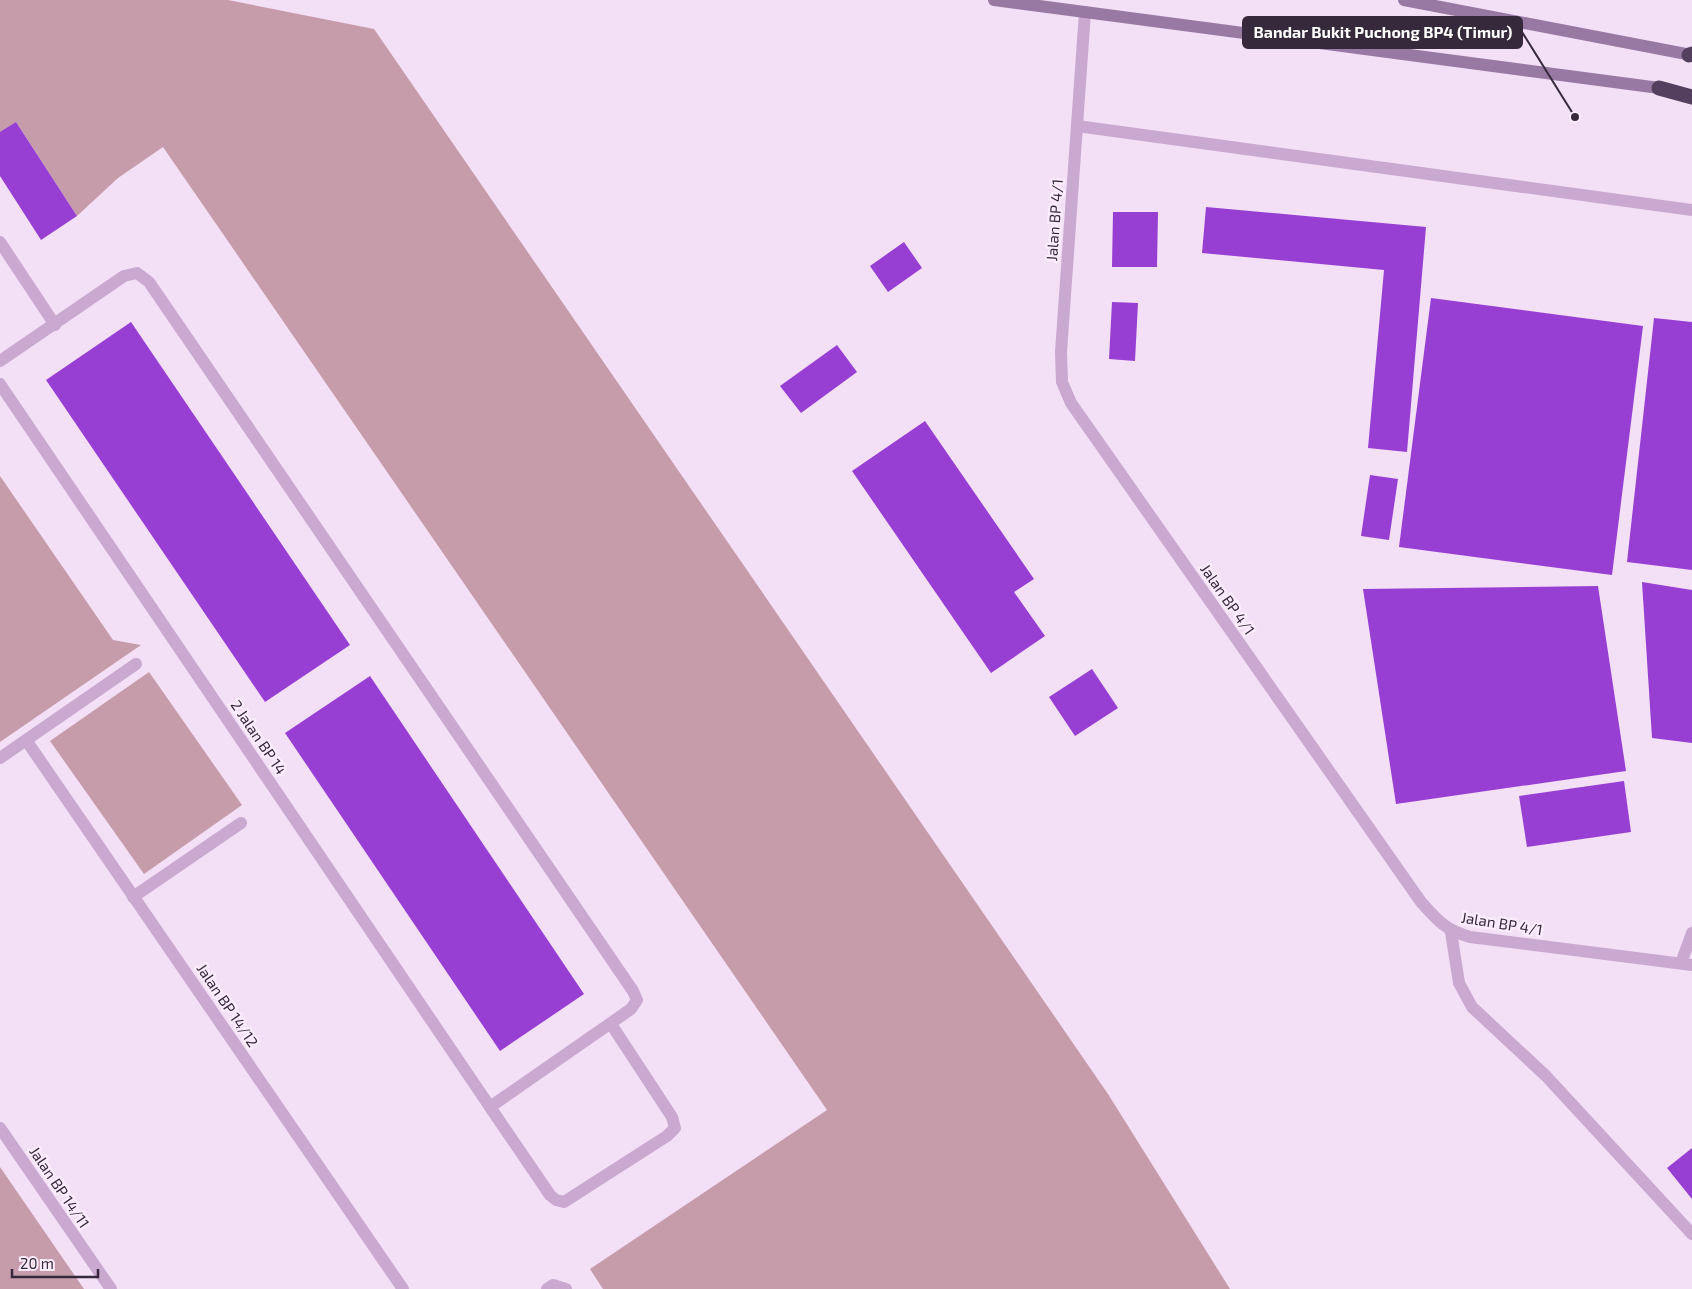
<svg xmlns="http://www.w3.org/2000/svg" width="1692" height="1289" viewBox="0 0 1692 1289" font-family="'Exo 2',sans-serif">
	<style>
		.green { fill: #c79caa }
		.building { fill: #983fd3 }
		.lines { fill: none; stroke-linecap: round; stroke-linejoin: round }
		.service { stroke: #c9a9d0; stroke-width: 12 }
		.minor { stroke: #c9a9d0; stroke-width: 12 }
		.secondary { stroke: #9879a4; stroke-width: 12 }
		.motorway { stroke: #543f5e; stroke-width: 15 }
		.labels { text-anchor: middle; dominant-baseline: central; stroke-width: 5; stroke-linejoin: round; paint-order: stroke }
		.street-label { font-size: 15px; fill: #36293c; stroke: #fbecfc }
		.leader { fill: none; stroke: #36293c; stroke-width: 2 }
		.callout-dot { fill: #36293c; stroke: #fbecfc; stroke-width: 2 }
		.callout { fill: #36293c; stroke: #36293c; stroke-width: 2 }
		.callout-label { font-size: 16px; text-anchor: middle; font-weight: bold; fill: #fff }
	</style>
	<rect width="100%" height="100%" fill="#f3dff6"/>
	<g class="green">
		<path d="M0,0h228l146,29 734,1065 122,195h-627l-13,-20 237,-159 -664,-963 -45,31 -41,38 -61,-94 -16,11z"/>
		<path d="M0,476l113,164 28,5 -141,97z"/>
		<path d="M149,672l93,133 -98,69 -94,-133z"/>
		<path d="M0,1167l84,122h-84z"/>
	</g>
	<g class="building">
		<path d="M16,122l61,94 -36,24 -41,-64v-44z"/>
		<path d="M1206,207l220,20 -19,225 -39,-4 16,-178 -182,-17z"/>
		<path d="M1113,212h45l-1,55h-45z"/>
		<path d="M904,242l18,26 -34,24 -18,-26z"/>
		<path d="M1431,298l212,28 -31,249 -213,-28z"/>
		<path d="M1112,302l26,1 -3,58 -26,-2z"/>
		<path d="M1654,318l38,4v248l-65,-8z"/>
		<path d="M131,322l219,323 -85,57 -219,-322z"/>
		<path d="M837,345l20,27 -56,41 -21,-27z"/>
		<path d="M925,421l109,158 -20,13 31,44 -54,37 -139,-202z"/>
		<path d="M1370,475l28,4 -9,61 -28,-4z"/>
		<path d="M1642,582l50,8v153l-40,-5z"/>
		<path d="M1598,586l28,185 -230,33 -33,-215z"/>
		<path d="M1092,669l26,39 -43,28 -26,-39z"/>
		<path d="M370,676l214,318 -84,57 -215,-318z"/>
		<path d="M1624,781l7,51 -104,15 -8,-51z"/>
		<path d="M1692,1148v51l-25,-31z"/>
	</g>
	<g class="lines">
		<g class="service">
			<path d="M1077,126l615,84"/>
			<path d="M0,242l55,83"/>
			<path d="M133,897l108,-74"/>
			<path d="M1451,932l8,51 13,24 74,69 146,158"/>
			<path d="M1681,963l11,-30"/>
			<path d="M490,1107l60,88 6,5 8,2 103,-66 8,-8 -3,-11 -61,-93"/>
			<path d="M547,1289l6,-4 13,4"/>
		</g>
		<g class="minor">
			<path d="M1085,12l-24,340 1,30 9,21 350,499c16,18 24,28 49,35l222,28"/>
			<path d="M0,361l124,-85 13,-3 12,9 484,709 4,9 -6,9 -141,98 -490,-723"/>
			<path d="M26,740l377,549"/>
			<path d="M0,758l136,-94"/>
			<path d="M0,1128l111,161"/>
		</g>
		<g class="secondary">
			<path d="M994,0l673,89"/>
			<path d="M1404,0l288,55"/>
		</g>
		<g class="motorway">
			<path d="M1689,55l3,-1"/>
			<path d="M1659,88l33,9"/>
		</g>
	</g>
	<g class="labels">
		<g class="street-label">
			<text transform="translate(1054 220) rotate(-86)">Jalan BP 4/1</text>
			<text transform="translate(1228 599) rotate(55)">Jalan BP 4/1</text>
			<text transform="translate(259 737) rotate(56)">2 Jalan BP 14</text>
			<text transform="translate(1502 923) rotate(9)">Jalan BP 4/1</text>
			<text transform="translate(228 1005) rotate(56)">Jalan BP 14/12</text>
			<text transform="translate(60 1187) rotate(56)">Jalan BP 14/11</text>
		</g>
	</g>
	<path class="leader" d="M1575 117L1522 32"/>
	<circle class="callout-dot" cx="1575" cy="117" r="5"/>
	<rect class="callout" x="1243" y="17" width="279" height="31" rx="5"/>
	<g class="callout-label">
		<text x="1383" y="38">Bandar Bukit Puchong BP4 (Timur)</text>
	</g>
	<path d="M12 1269v8h86v-8" fill="none" stroke="#36293c" stroke-width="2.5"/>
	<text x="20" y="1269" font-size="15" fill="#36293c" stroke="#fbecfc" stroke-width="4" paint-order="stroke">20 m</text>
</svg>
